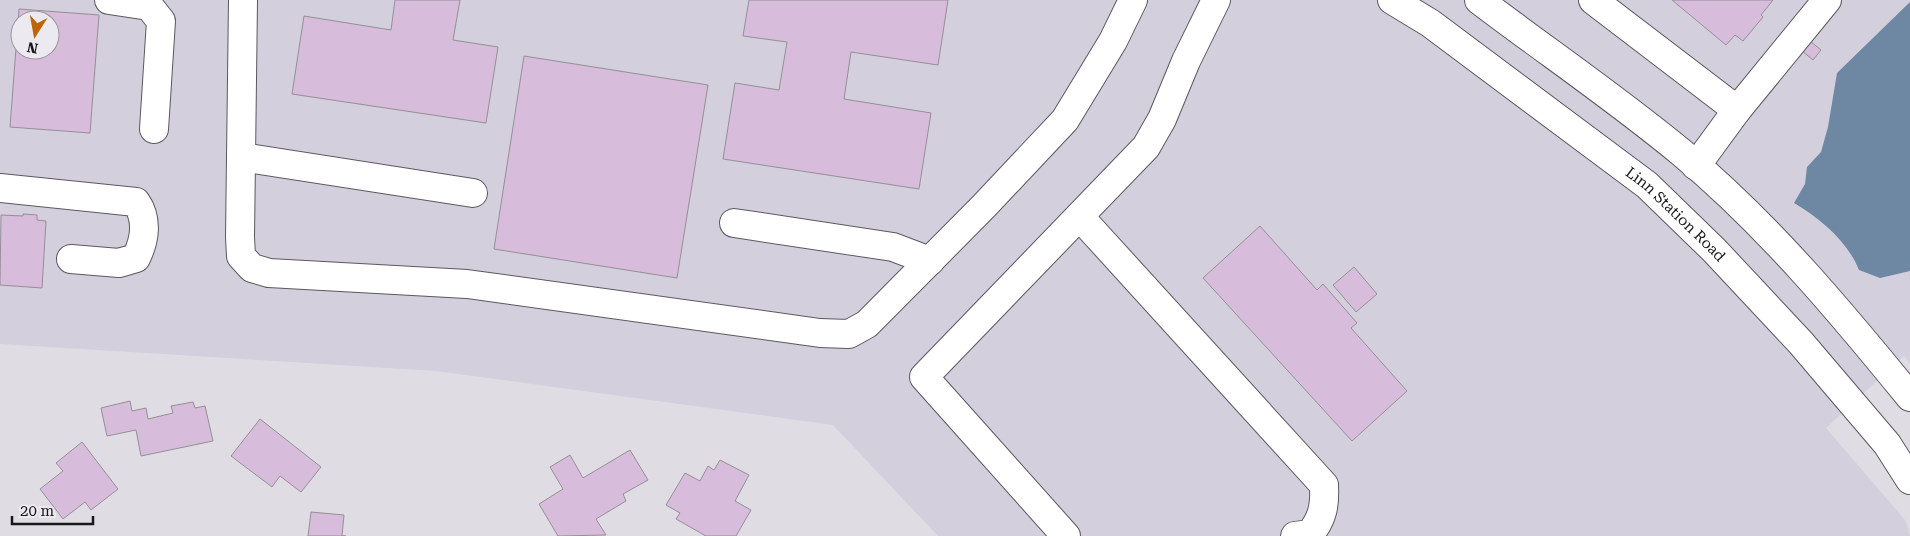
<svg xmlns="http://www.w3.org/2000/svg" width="1910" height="536" viewBox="0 0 1910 536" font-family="'Roboto Serif',serif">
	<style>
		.built { fill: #d3cfdd; fill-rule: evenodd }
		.water { fill: #6e88a4 }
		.building { fill: #d8bcdc; stroke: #949095; fill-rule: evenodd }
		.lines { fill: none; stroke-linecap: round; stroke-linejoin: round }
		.minor-casing { stroke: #5a595e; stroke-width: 30 }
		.minor { stroke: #fff; stroke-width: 28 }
		.labels { text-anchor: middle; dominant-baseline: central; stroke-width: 5; stroke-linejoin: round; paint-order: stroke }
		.street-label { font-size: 15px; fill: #181719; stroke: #eceaf0 }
	</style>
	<rect width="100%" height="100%" fill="#dfdde3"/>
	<path class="built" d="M0,0h1910v363l-6,-7 -78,72 80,93 4,15h-972l-105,-111 -397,-54 -436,-27zM20,20h30v30h-30z"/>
	<path class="water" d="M1910,2v269l-30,7 -21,-8c-11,-28 -39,-52 -65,-67l11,-19 2,-17 14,-15 7,-25 9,-54z"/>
	<g class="building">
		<path d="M395,0h65l-7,40 45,7 -12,76 -194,-29 12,-78 87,14z"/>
		<path d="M749,0h199l-10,65 -87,-13 -7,47 87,14 -12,76 -196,-30 12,-76 44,7 8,-48 -44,-6z"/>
		<path d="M1672,0h101l-12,15 2,2 -20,24 -8,-6 -9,10z"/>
		<path d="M19,9l80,6 -9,118 -80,-6zM20,20h30v30h-30z"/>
		<path d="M1810,41l11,9 -8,10 -11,-9z"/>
		<path d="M524,56l184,29 -31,193 -183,-29z"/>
		<path d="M23,214l14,1v5l9,1 -4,67 -42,-3 1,-70 22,1z"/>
		<path d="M1260,226l57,64 6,-6 34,39 -6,5 56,63 -55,50 -149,-163z"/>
		<path d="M1354,267l23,27 -21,18 -23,-27z"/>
		<path d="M130,401l2,10 14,-3 2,11 25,-6 -2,-7 22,-4 2,6 10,-2 8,35 -72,15 -5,-26 -29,6 -6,-28z"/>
		<path d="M260,419l61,48 -20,25 -21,-16 -8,11 -41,-31z"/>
		<path d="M82,442l36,47 -27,21 -6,-8 -22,17 -23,-30 23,-18 -7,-8z"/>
		<path d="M630,450l18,30 -25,14 3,7 -30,18 10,16 -48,1 -19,-32 24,-15 -13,-22 20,-12 13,23z"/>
		<path d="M720,460l29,15 -14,26 16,9 -15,26h-30l-30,-17 4,-6 -14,-8 19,-32 15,8 8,-15 6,4z"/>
		<path d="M311,512l33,3 -2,21h4h-38z"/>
	</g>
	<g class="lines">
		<g class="minor-casing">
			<g id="minor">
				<path d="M109,0l40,6 12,15 -7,108"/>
				<path d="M243,0l-3,237 1,19 11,12 17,5 198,11 353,49 29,1 18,-10 117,-118 81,-86 48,-79 20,-41"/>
				<path id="s1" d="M1392,0l38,23 217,162 67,65 87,93 86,101 23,36"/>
				<path d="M1479,0c67,51 138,99 203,153 86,72 158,158 228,244"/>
				<path d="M1593,0l144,110 90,-110"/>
				<path d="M241,157l232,36"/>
				<path d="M1696,166l41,-56"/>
				<path d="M0,188l136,14c12,17 9,38 0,56l-17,5 -48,-4"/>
				<path d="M1080,217l244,268c1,20 -1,33 -14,49l-15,2"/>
				<path d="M734,223l159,24 37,14"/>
				<path d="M1066,536l-142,-159 222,-230 16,-28 24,-58 30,-61"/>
			</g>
		</g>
		<use href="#minor" class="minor"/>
	</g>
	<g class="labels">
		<g class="street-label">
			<text stroke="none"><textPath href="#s1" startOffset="356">Linn Station Road</textPath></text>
		</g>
	</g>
	<g transform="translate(35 35) rotate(191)"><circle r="24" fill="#eceaf0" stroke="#97969a"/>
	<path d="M0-4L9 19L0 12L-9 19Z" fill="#bd6500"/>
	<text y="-8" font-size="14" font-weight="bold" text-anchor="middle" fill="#181719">N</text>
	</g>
	<path d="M12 516v8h81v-8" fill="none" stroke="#181719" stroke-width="2.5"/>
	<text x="20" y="516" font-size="15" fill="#181719" stroke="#eceaf0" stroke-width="4" paint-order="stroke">20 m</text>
</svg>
